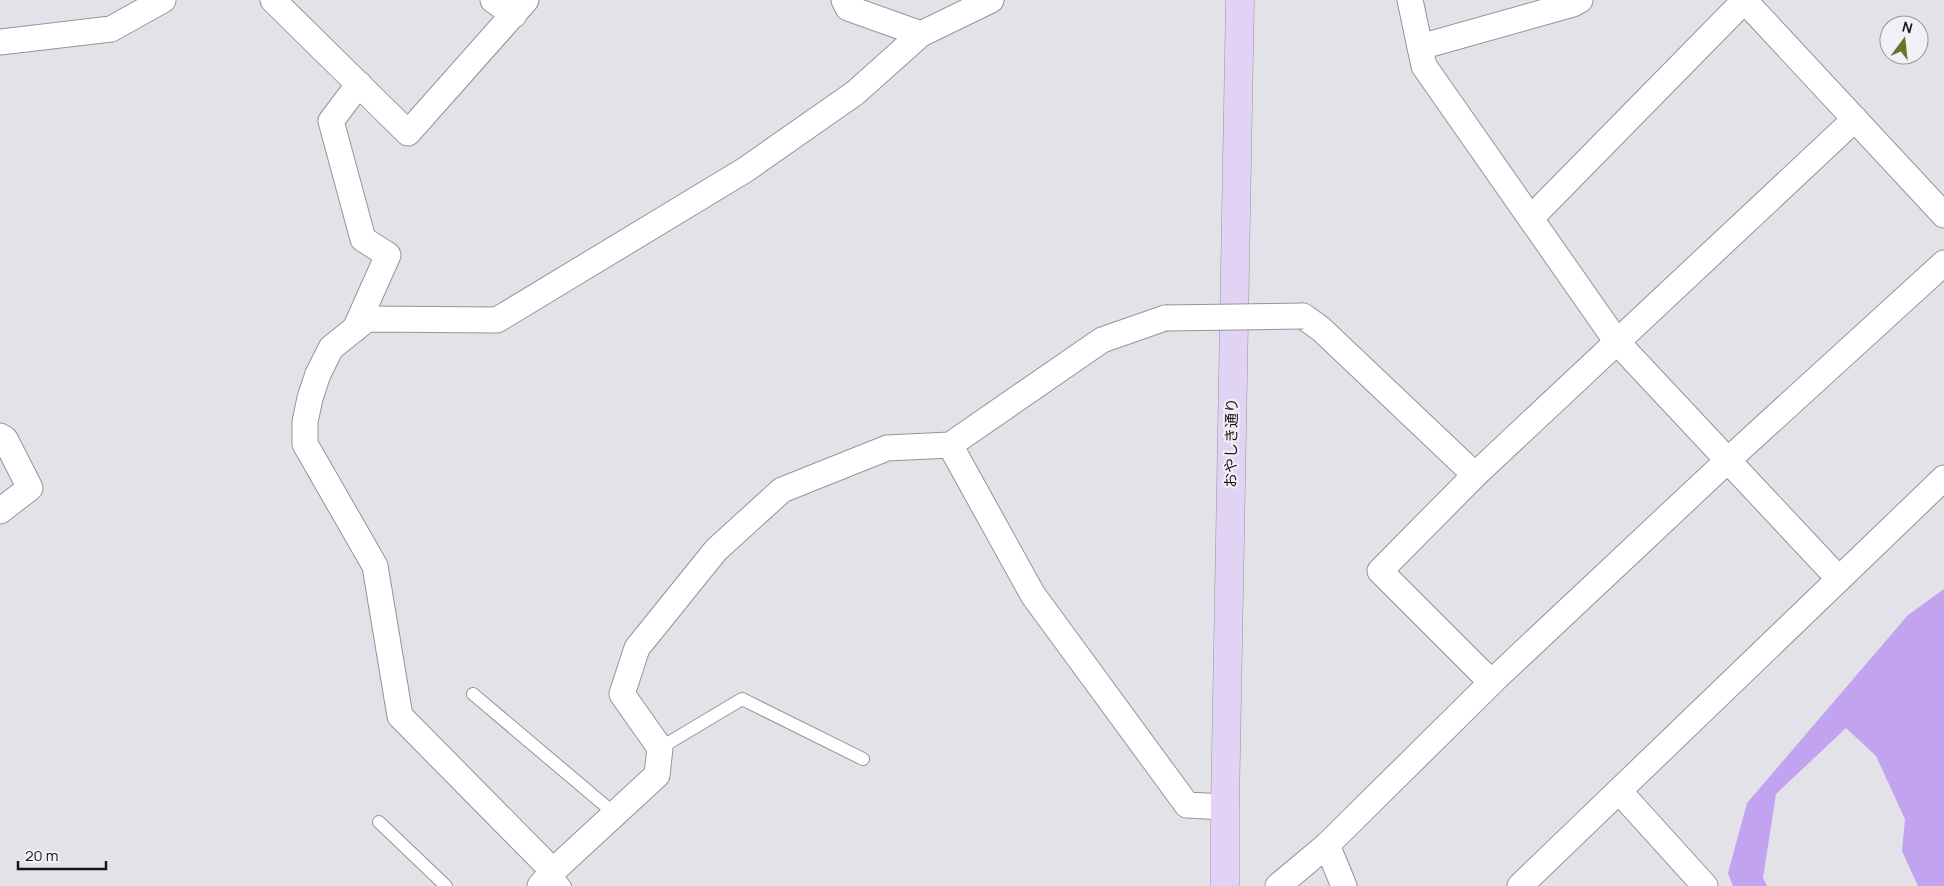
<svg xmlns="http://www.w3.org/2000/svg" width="1944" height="886" viewBox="0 0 1944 886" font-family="Manrope,'Noto Sans JP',sans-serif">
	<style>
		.forest { fill: #c1a3f0 }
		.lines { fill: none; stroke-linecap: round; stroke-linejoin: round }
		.lane-casing { stroke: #96939a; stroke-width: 14 }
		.street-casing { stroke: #96939a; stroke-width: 27 }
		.secondary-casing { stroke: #96939a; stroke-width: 29 }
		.lane { stroke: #fff; stroke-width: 12 }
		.street { stroke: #fff; stroke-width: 25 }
		.secondary { stroke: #e0d3f3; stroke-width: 28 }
		.street-bridge-casing { stroke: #96939a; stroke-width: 27; stroke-linecap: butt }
		.street-bridge { stroke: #fff; stroke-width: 25 }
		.labels { text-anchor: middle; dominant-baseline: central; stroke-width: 4.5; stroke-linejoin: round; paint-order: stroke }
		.street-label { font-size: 15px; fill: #161518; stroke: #f2eff7 }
	</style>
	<rect width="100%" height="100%" fill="#e4e2e9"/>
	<path class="forest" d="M1944,589v297h-26l-16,-35 3,-32 -29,-63 -30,-28 -70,66 -13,84 4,8h-34l-5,-13 19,-70 161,-188z"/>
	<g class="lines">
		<g class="lane-casing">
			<g id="lane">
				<path d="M473,694l142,120"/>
				<path d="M660,748l82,-49 121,60"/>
				<path d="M379,822l67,64"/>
				<path d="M553,871l12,15"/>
			</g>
		</g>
		<g class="street-casing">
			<g id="street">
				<path d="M273,0l135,133 118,-133"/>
				<path d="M493,0l21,15"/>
				<path d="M844,0l4,8 73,26"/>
				<path d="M1410,0l14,66 193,276 222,237"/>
				<path d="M1744,0l200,215"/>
				<path d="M0,42l111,-13 52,-29"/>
				<path d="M1420,47l153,-43 7,-4"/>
				<path d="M1531,218l214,-218"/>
				<path d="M1303,316l18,13 154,146 380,-356"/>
				<path d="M355,329l33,-74 -25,-16 -32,-118 28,-37"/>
				<path d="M0,436l5,3 25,49 -30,23"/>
				<path d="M950,445l83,150 154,210 38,2"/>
				<path d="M1475,475l-95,96 111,111"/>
				<path d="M1619,791l86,95"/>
				<path d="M1327,845l17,41"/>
				<path d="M553,871l-153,-155 -25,-150 -70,-122v-22l5,-24 8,-24 13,-26 36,-29 130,1 248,-150 110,-77 66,-59 70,-34"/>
				<path d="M540,886l13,-15 104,-96 3,-27 -38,-54 15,-46 79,-98 66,-60 105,-42 63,-3 152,-105 63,-22"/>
				<path d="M1278,886l49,-41 170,-168 230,-216 217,-198"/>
				<path d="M1520,886l424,-408"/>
			</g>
		</g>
		<g class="secondary-casing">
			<path id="secondary" d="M1225,886v-79l15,-807"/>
		</g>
		<use href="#lane" class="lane"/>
		<use href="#street" class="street"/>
		<use href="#secondary" class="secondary"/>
		<g class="street-bridge-casing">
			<path id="street-bridge" d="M1165,318l138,-2"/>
		</g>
		<use href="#street-bridge" class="street-bridge"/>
	</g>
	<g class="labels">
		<g class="street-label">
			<text transform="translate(1231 443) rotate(-89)">おやしき通り</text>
		</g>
	</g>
	<g transform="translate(1904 40) rotate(15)"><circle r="24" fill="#f2eff7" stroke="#9a989e"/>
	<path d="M0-4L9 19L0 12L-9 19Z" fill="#647726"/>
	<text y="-8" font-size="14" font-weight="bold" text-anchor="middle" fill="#161518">N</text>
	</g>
	<path d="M18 861v8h88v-8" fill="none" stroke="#161518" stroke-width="2.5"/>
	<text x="25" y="861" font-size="15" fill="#161518" stroke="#f2eff7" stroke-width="4" paint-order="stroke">20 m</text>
</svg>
